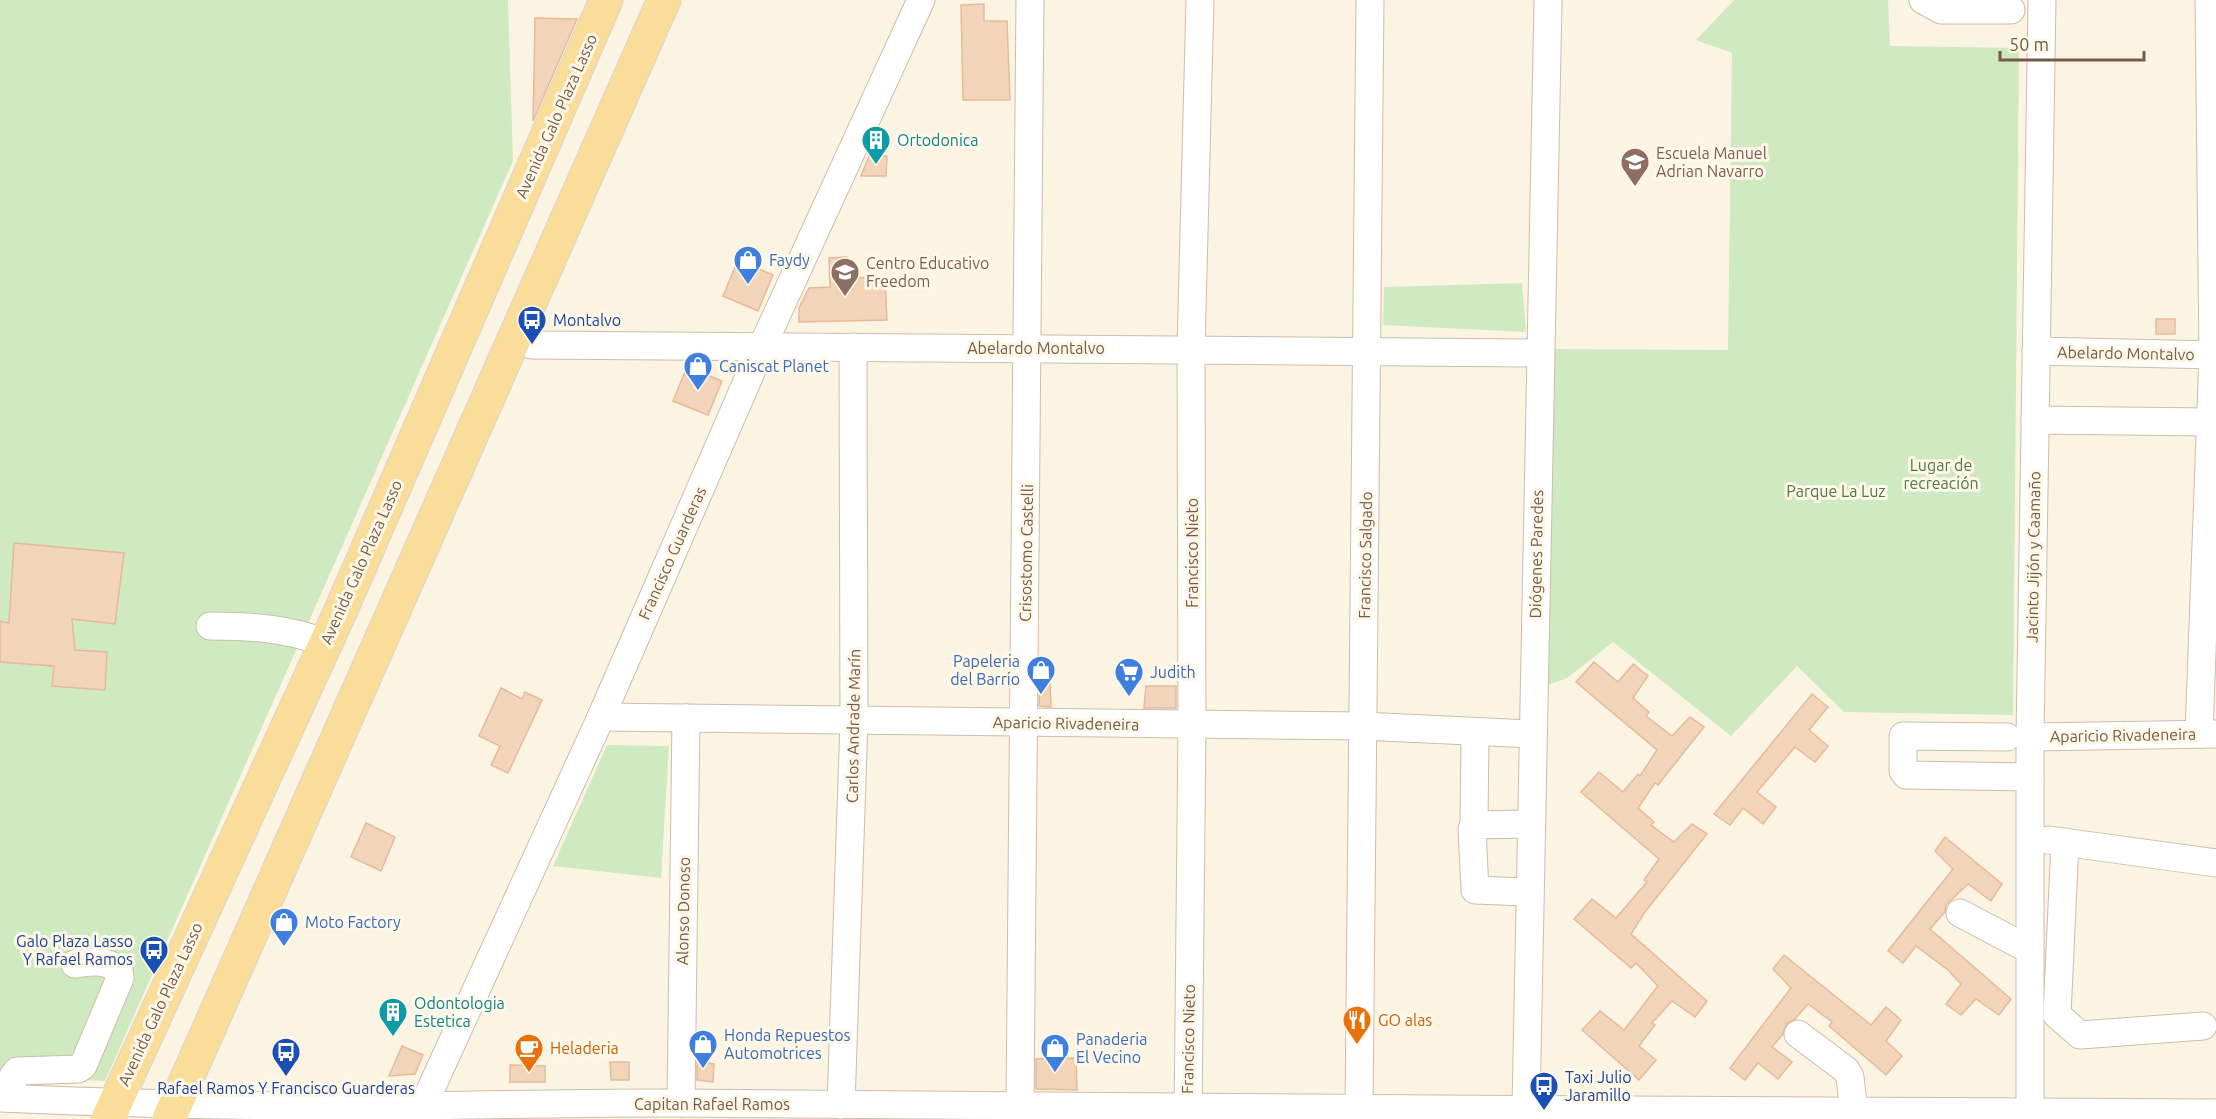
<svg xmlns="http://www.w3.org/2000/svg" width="2216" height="1119" viewBox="0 0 2216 1119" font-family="Ubuntu,sans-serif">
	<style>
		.green { fill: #cfe9c1 }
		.building { fill: #f2d4ba; stroke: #e4bb9a; stroke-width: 1.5 }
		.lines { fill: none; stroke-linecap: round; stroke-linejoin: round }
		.minor-casing { stroke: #cdbca9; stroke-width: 29 }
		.major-casing { stroke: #dbd4d0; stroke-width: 35 }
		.minor { stroke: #fff; stroke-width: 27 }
		.major { stroke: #fbdd9a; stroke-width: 33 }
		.labels { text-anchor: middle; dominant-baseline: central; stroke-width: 6; stroke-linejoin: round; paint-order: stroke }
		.street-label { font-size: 16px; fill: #745b49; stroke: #fff8e8 }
		.culture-label { font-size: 16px; fill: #0d838f; stroke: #fff8e8; text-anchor: start }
		.education-label { font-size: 16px; fill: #785e54; stroke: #fff8e8; text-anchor: start }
		.shop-label { font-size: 16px; fill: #366cbe; stroke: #fff8e8; text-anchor: start }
		.transit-label { font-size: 16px; fill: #164399; stroke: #fff8e8; text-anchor: start }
		.park-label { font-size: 16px; fill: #4e7941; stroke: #fff8e8 }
		.food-label { font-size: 16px; fill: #c56008; stroke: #fff8e8; text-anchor: start }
	</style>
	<rect width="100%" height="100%" fill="#fcf4e2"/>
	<g class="green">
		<path d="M0,0h508l5,161 -408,920 -105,-4z"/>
		<path d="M1734,0h154l2,46 129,2 -6,667 -169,-3 -47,-46 -66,70 -118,-94 -46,36 -27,10 14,-339 174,1 4,-297 -36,-13z"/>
		<path d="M1522,283l4,49 -143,-7 1,-38z"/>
		<path d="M607,745l62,1 -8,132 -108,-12z"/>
	</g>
	<g class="building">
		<path d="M984,4v17h23l3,79h-47l-2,-95z"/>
		<path d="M535,18l42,1 -44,102z"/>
		<path d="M869,156h18l-1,20h-25z"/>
		<path d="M847,257l1,21 37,-1 2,43 -88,2v-14l10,-20 21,-1 -1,-29z"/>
		<path d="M738,260l35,15 -15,36 -35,-15z"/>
		<rect x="2156" y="319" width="19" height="15"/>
		<path d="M687,367l35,14 -14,34 -35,-14z"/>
		<path d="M14,543l110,10 -9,71 -43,-5 3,31 32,2 -2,38 -53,-4 2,-20 -54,-4v-41l9,2z"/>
		<path d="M1594,662l24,20 15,-18 15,12 -15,22 16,14 -3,4 26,20 18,-19 14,10 -46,58 -3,-2 -17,25 16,14 -3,3 23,17 18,-18 15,10 -62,78 -14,22 76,67 -12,16 -23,-16 -20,22 3,2 -16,21 17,14 -17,20 -57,-50 18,-19 24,19 34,-44 -22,-23 -5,5 -57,-49 18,-20 24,19 31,-36 -3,-2 15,-21 -78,-67 18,-20 24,20 15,-18 2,2 17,-26 -81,-68z"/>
		<path d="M1040,684h10l1,23 -12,-1z"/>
		<path d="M1146,686h30v22h-32z"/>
		<path d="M501,688l21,11 3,-7 17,8 -34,73 -17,-8 9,-19 -21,-10z"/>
		<path d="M1812,694l16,13 -19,23 19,16 -13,16 -20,-15 -38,45 19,15 -13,17 -20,-16 -13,17 -16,-11z"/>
		<path d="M366,823l29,14 -14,34 -30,-14z"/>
		<path d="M1945,837l57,47 -11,17 -23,-17 -22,21 -1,7 -15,17 81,70 -12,16 -23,-16 -15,16 -15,-11 15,-20 -13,-14 -32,-24 -13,17 -15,-12 65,-82 -18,-18z"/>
		<path d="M1784,955l87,70 15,-18 15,13 -15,21 16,15 -16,19 -57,-49 3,-4 -24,-18 -13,15 -9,5 -3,10 -11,13 20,15 -14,17 -20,-16 -13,17 -15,-12 61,-80 -18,-19z"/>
		<path d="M402,1046l21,9 -8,19 -26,2z"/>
		<path d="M1076,1058l1,32 -41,-1v-30z"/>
		<path d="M610,1062h19v18h-18z"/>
		<path d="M697,1062l17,2 -1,18 -16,-2z"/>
		<path d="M510,1065l35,1v16h-35z"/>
	</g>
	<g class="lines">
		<g class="minor-casing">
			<g id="minor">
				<path d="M1923,0l18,10h70"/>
				<path d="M532,345l1008,8"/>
				<path d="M2036,351l180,4"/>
				<path d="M2035,420l174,2"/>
				<path d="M210,626c40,0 77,2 116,17"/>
				<path d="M601,717l761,9 170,8"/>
				<path d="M2199,734l14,-379 -4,-355"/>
				<path d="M2007,737l-104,-1v35l3,4 124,2"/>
				<path d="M2030,737l186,-3"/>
				<path d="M1474,825l1,-93"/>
				<path d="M2048,840l168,23"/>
				<path d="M2065,842l-8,173 23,20 123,-9"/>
				<path d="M1529,892l-54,-2 -3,-61 2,-4 56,-1"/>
				<path d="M1960,913l70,37"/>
				<path d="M1798,1034l48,36 4,7 4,36"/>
				<path d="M0,1098c111,5 222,8 334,8 115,1 230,-4 345,-3 512,3 1025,10 1537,10"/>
				<path d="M11,1098l2,-22 4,-5 61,-2 5,-3 37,-88 -1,-8c-14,-11 -28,-8 -44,-6"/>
				<path d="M681,1103l5,-385"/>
				<path d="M841,1105l13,-384 -1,-374"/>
				<path d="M1020,1106l10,-1106"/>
				<path d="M1526,1108l22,-1108"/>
				<path d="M1359,1109l11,-1109"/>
				<path d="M2030,1113v-376l12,-737"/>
				<path d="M434,1116l-11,-10 178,-389 161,-370 159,-347"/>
				<path d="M1188,1119l4,-395 -1,-375 9,-349"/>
			</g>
		</g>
		<g class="major-casing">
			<g id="major">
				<path d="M108,1119l233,-509 265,-610"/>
				<path d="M169,1119l495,-1119"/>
			</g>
		</g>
		<use href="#minor" class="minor"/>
		<use href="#major" class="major"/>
	</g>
	<defs>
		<g id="building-pin" transform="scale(1.5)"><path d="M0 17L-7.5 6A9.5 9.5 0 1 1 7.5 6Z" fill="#0f9aa8" stroke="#fff8e8"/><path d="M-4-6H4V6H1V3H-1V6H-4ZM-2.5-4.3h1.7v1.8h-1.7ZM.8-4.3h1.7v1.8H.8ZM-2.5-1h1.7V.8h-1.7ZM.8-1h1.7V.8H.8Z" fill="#fff"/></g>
		<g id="school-pin" transform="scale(1.5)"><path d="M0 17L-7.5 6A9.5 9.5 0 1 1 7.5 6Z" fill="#8d6e63" stroke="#fff8e8"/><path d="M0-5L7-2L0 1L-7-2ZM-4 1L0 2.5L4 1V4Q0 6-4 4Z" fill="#fff"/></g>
		<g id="shop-pin" transform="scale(1.5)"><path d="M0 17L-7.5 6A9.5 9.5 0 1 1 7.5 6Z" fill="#3f7fe0" stroke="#fff8e8"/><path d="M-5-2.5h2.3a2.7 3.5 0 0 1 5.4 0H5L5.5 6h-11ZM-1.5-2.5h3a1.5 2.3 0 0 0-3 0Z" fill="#fff"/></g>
		<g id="bus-pin" transform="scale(1.5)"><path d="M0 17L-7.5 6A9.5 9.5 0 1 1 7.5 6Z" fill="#1a4fb4" stroke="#fff8e8"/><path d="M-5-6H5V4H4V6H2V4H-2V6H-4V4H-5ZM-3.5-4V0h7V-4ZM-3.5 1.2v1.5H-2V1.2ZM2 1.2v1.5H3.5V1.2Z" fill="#fff"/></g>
		<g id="supermarket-pin" transform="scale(1.5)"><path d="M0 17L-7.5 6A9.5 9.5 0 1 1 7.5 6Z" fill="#3f7fe0" stroke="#fff8e8"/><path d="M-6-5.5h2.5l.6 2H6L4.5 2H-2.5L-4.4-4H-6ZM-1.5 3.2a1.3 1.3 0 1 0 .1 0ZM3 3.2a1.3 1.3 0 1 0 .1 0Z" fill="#fff"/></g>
		<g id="restaurant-pin" transform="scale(1.5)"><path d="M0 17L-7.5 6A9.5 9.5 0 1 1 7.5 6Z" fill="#e8710a" stroke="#fff8e8"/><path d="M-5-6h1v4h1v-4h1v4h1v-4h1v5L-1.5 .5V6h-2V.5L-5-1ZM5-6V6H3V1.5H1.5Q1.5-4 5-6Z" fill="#fff"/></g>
		<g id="cafe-pin" transform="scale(1.5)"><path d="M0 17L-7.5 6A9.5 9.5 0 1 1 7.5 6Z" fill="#e8710a" stroke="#fff8e8"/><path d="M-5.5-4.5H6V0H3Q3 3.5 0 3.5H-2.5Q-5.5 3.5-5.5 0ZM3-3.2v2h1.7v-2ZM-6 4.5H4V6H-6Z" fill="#fff"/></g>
	</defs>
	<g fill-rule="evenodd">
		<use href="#building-pin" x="876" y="140"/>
		<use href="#school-pin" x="1635" y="162"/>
		<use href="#shop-pin" x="748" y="260"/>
		<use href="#school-pin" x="845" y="272"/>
		<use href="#bus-pin" x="532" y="320"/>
		<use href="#shop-pin" x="698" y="366"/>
		<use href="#shop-pin" x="1041" y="670"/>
		<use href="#supermarket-pin" x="1129" y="672"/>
		<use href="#shop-pin" x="284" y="922"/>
		<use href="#bus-pin" x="154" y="950"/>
		<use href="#building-pin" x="393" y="1012"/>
		<use href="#restaurant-pin" x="1357" y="1020"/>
		<use href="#shop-pin" x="703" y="1044"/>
		<use href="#cafe-pin" x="529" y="1048"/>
		<use href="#shop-pin" x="1055" y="1048"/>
		<use href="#bus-pin" x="286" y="1052"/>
		<use href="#bus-pin" x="1544" y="1086"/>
	</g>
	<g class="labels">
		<g class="street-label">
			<text transform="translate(556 116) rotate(-66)">Avenida Galo Plaza Lasso</text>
			<text x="1036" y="348">Abelardo Montalvo</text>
			<text transform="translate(2126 353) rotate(1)">Abelardo Montalvo</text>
			<text transform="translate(672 553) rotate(-66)">Francisco Guarderas</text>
			<text transform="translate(1026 553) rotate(-89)">Crisostomo Castelli</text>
			<text transform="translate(1192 553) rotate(-90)">Francisco Nieto</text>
			<text transform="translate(1536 554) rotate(-89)">Diógenes Paredes</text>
			<text transform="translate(1365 555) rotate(-89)">Francisco Salgado</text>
			<text transform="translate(2033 557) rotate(-89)">Jacinto Jijón y Caamaño</text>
			<text transform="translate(361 562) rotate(-66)">Avenida Galo Plaza Lasso</text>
			<text transform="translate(1066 723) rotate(1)">Aparicio Rivadeneira</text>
			<text transform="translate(853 726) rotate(-89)">Carlos Andrade Marín</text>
			<text transform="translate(2123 735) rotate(-1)">Aparicio Rivadeneira</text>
			<text transform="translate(683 911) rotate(-89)">Alonso Donoso</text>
			<text transform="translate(160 1004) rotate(-65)">Avenida Galo Plaza Lasso</text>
			<text transform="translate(1188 1039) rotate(-89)">Francisco Nieto</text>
			<text x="712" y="1104">Capitan Rafael Ramos</text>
		</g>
		<g class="culture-label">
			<text x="897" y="140">Ortodonica</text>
			<text x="414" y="1003">Odontologia<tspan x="414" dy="18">Estetica</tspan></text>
		</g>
		<g class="education-label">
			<text x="1656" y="153">Escuela Manuel<tspan x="1656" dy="18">Adrian Navarro</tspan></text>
			<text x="866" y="263">Centro Educativo<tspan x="866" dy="18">Freedom</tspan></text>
		</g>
		<g class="shop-label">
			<text x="769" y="260">Faydy</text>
			<text x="719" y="366">Caniscat Planet</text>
			<text x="1020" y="661" text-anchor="end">Papeleria<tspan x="1020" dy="18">del Barrio</tspan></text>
			<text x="1150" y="672">Judith</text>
			<text x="305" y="922">Moto Factory</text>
			<text x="724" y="1035">Honda Repuestos<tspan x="724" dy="18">Automotrices</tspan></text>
			<text x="1076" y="1039">Panaderia<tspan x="1076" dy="18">El Vecino</tspan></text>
		</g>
		<g class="transit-label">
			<text x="553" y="320">Montalvo</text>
			<text x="133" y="941" text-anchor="end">Galo Plaza Lasso<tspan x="133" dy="18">Y Rafael Ramos</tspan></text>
			<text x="1565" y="1077">Taxi Julio<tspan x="1565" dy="18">Jaramillo</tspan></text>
			<text x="286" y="1088" text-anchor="middle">Rafael Ramos Y Francisco Guarderas</text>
		</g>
		<g class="park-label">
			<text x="1941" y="465">Lugar de<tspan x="1941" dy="18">recreación</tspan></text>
			<text x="1836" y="491">Parque La Luz</text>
		</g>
		<g class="food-label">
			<text x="1378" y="1020">GO alas</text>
			<text x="550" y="1048">Heladeria</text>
		</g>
	</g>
	<path d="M2000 51v9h144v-9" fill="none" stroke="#745b49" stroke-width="3"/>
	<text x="2009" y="51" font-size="18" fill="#745b49" stroke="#fff8e8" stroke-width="4.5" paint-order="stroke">50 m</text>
</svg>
